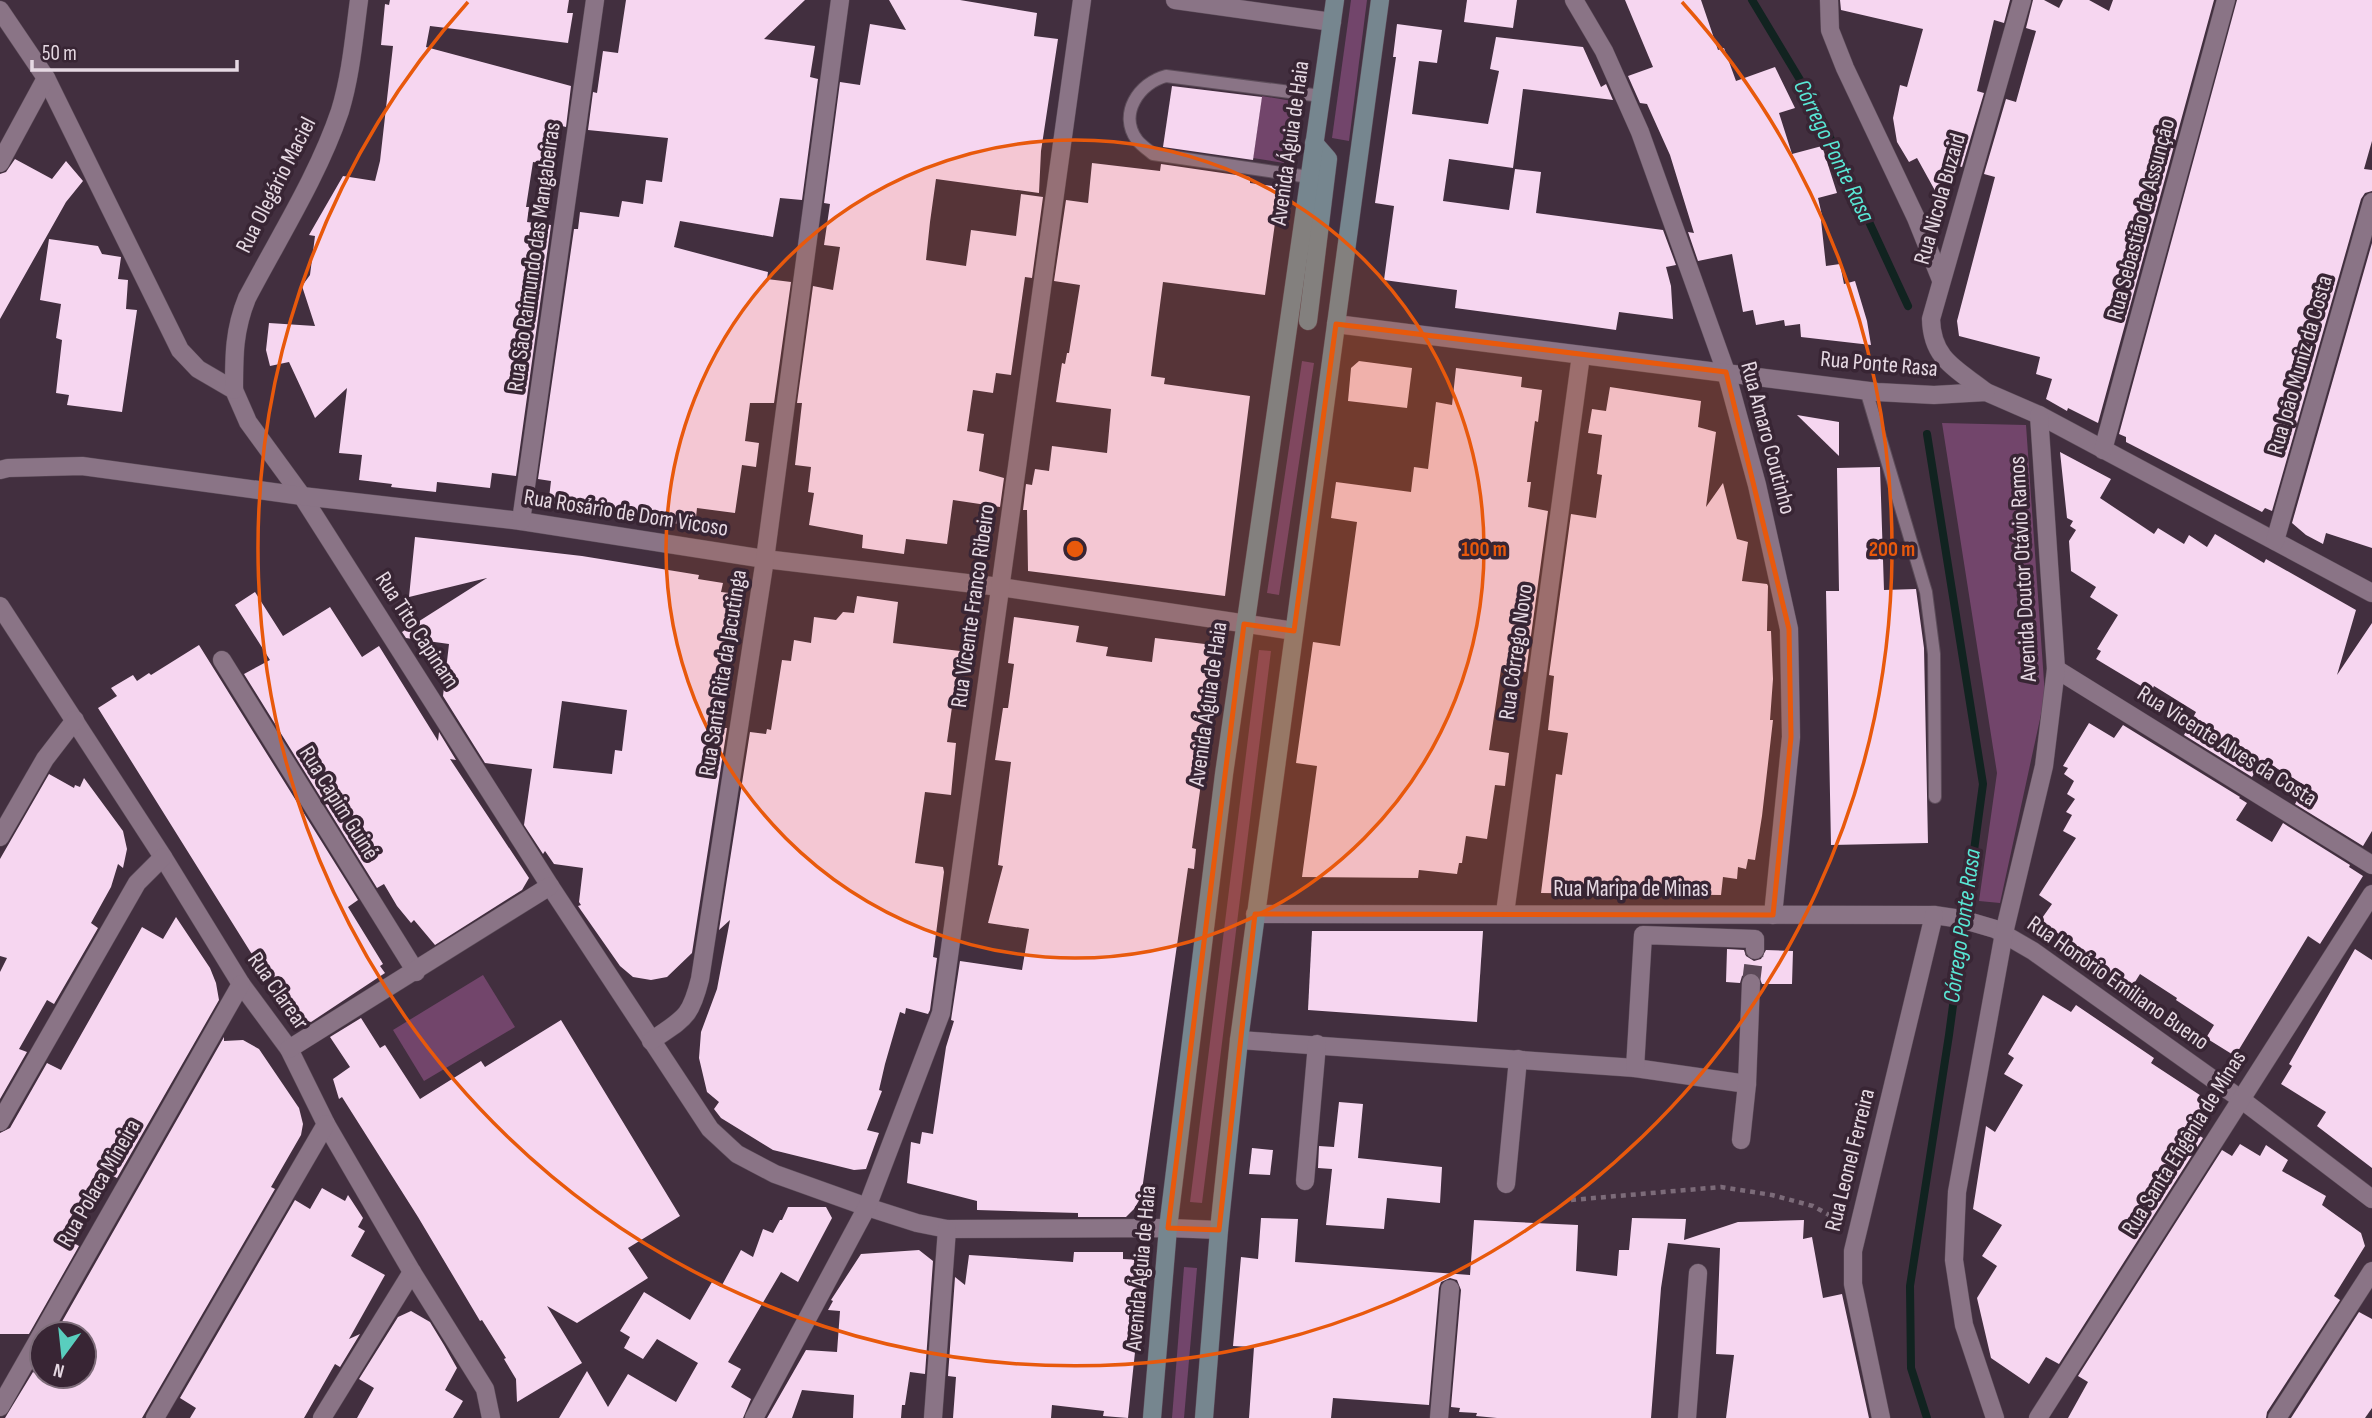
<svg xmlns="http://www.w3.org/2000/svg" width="2372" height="1418" viewBox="0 0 2372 1418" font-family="'Sofia Sans Condensed',sans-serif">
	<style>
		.green { fill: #72456b }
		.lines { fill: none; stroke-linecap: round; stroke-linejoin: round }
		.stream { stroke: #112320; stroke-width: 8 }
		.building { fill: #f6d6f0; fill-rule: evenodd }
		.minor-tunnel { stroke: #5b4858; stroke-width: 18; stroke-dasharray: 18 9; stroke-linecap: butt }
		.service-casing { stroke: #5d4d5a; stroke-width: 14 }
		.minor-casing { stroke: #5d4d5a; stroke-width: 19 }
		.secondary-casing { stroke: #5d4d5a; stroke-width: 19 }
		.path { stroke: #7c6b79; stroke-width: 4.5; stroke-dasharray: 5 5; stroke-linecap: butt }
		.service { stroke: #8a7486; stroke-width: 12 }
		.minor { stroke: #8a7486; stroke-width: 18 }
		.secondary { stroke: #76868f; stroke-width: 18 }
		.marked { fill: #e8590c; fill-opacity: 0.2; stroke: #e8590c; stroke-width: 5; stroke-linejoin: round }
		.ring { fill: none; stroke: #e8590c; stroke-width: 3.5 }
		.labels { text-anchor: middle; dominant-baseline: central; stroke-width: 7; stroke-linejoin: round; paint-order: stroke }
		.street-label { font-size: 23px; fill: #e6d9e3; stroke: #382534 }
		.water-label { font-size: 24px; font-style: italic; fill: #59e7d5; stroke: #382534 }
		.centre { fill: #e8590c; stroke: #382534; stroke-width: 3.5 }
		.ring-label { font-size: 21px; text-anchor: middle; font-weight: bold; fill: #e8590c; stroke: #382534; stroke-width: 7; stroke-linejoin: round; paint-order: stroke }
	</style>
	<rect width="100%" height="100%" fill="#422f3f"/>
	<g class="green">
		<path d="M1351,0h16l-18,141 -17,-3z"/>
		<path d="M1262,96l30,5 -8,62 -31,-5z"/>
		<path d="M1302,361l12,2 -35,232 -12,-2z"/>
		<path d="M1942,423l84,2 19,271 -45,207 -21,-2 18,-128z"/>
		<path d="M1259,650l12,1 -69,552 -12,-1z"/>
		<path d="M483,975l32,52 -91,54 -31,-51z"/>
		<path d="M1184,1267l13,1 -13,150h-12z"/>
	</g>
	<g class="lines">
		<g class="stream">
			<path d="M1752,0l62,103 94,203"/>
			<path d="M1927,434l56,350 -34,251 -39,251 1,82 16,50"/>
		</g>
	</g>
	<g class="building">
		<path d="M390,0h179l-2,13h6l-5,30 -138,-17 -4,21 145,39 -5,41 -8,-2 -5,40 -20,-3 -7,45h3l-2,15 24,3 -35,251 -24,-3 -2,15 -53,-6 -1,10 -45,-5 1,-3 -33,-4 3,-25 -23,-2 8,-65 -32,30 -26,-56 -19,4 -4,-16 3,-27 46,3 -13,-40 8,-11 5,-39 -6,-1 34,-59 32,5 5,-20 13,-115 -12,-1 4,-41 4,1z"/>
		<path d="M626,0h179l-41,39 51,7 -5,31 8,2 -16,121 -22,-2 -7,39 -93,-16 -6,26 94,25 -1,7 24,3 -17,121h-24l-5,38 14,2 -3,24 -14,-2 -7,48 -38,-5 -2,18 -147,-19 3,-26 -13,-2 36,-250h4l2,-17 39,5 3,-16 21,3 3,-24 16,2 6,-44 -80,-8 5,-38 4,1 6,-42 15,2z"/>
		<path d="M889,0h71l77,13 -3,23 24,3 -17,112 -2,42 -103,-14 -6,43 -4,38 40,6 5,-36 45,6 5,-42 22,3 -11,81 -7,-1 -14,98 -15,-2 -3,20 -20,-3 -6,41 17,3 -5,37 25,7 -4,29 -47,-7 -6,44 -41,-5 -2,15 -42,-6 1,-13 -54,-10 5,-32 -6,-1 3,-25 -16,-2 7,-62h-5l16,-117 20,4 7,-43 -16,-2 6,-41 -6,-1 16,-121 20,3 10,-61 36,6z"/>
		<path d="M1467,0h50l-4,28 -49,-6z"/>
		<path d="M1625,0h76l17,50 6,-2 12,33 39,-14 20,41 -16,5 13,41 30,-8 15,47 -19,5 5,22h-2l5,46 14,-2 4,20 11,-3 12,40 4,24 -70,-8 -1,-13 -15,2 -1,-6 -28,5 -3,-15 -10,2 -11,-58 -34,7 -10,-29 6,1 -24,-78 -23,-51 -7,-1 -12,-27 25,-9z"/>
		<path d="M1840,0h170l-6,23 -10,-3 -17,71 7,2 -22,74 -13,-4 -11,33 -21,-38 -8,4 -12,-20 -4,-24 7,-33 7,2 16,-58 -82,-19z"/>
		<path d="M2033,0h11l15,8 4,-8h26l20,11 4,-11h101l-116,423 -30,-15 -1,3 -21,-12 6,-20 -16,-5 4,-17 -81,-21 -2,-15 38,-144 -11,-3 22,-75 10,3 12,-43 8,-28 -10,-3z"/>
		<path d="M2237,0h135v141l-8,28 8,1v21l-7,2 -4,6 -89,312 -7,-3 -3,4 -136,-70v-5l-7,-3z"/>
		<path d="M1397,24l45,6 -5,33 -18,-2 -7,53 76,10 11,-53 -9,-2 6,-32 87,10 18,40 5,-3 7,16 -90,-11 -10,79 -64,-9 -6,42 66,9 6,-41 26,3 -5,41 127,17 13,35 -10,2 5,19 2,33 -54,-7 -3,18 -42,-6 -119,-16 2,-18 -73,-10 10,-74 -19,-3 21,-146h-3z"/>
		<path d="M1172,86l90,11 -9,63 -90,-13z"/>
		<path d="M15,159l37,20 14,-18 17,20 -17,21 -66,117v-145l6,-2z"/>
		<path d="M1092,163l68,8 1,-7 89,13v6l30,4 -15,108 -102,-13 -6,46 -6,48 14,2 -1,6 86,12 -25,200 -197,-25 -1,-61h-4l3,-26 6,1 3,-16 14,2 3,-25 55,7 4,-44 -55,-7 6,-39 3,1 2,-11h2l11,-68 -26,-4 12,-81 22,3z"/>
		<path d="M49,239l49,7 4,8 19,3 -3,22 10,1 -2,29 11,1 -15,102 -55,-7 2,-10 -13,-2 6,-53 -6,-2 5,-34 -21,-4z"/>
		<path d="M2372,243v305l-46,-15 -3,11 -17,-9 -14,-12z"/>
		<path d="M1359,361l53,7 -5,40 -59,-7 3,-33z"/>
		<path d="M1456,368l66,9 -1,10 21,3 -4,32 -3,-1 -8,61h4l-3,25 20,4 -22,161 -25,-3 -12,81 20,3 -4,33 -10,-1 -8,54 -21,-3 -4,27h-3l-2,11 -38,-4 -1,8 -116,-1 15,-111 -21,-3 17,-121 27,4 17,-124 -26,-4 5,-36 75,10 3,-25 14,2 8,-67 16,3z"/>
		<path d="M1610,387l91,14 -3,26 18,5 -10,75 17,-24 14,56 11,3 -6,39 25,3 1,2 -1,45h4l2,48 -3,41h3l-11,96 -7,44 -7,-1 -2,10 -8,-2 -1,12 -14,-2 -2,18 -180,-2 15,-119 6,1 6,-42 -20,-3 6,-54 -5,-1 22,-161 25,4 6,-43 -5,-1 5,-39 -14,-2 4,-24 14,2z"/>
		<path d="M1797,415l42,7v34z"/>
		<path d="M2060,452l51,27 -11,19 54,36 4,-6 26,16 5,-9 18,12 8,-13 49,29 2,-4 90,51 -19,65 35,-52v208l-9,15 -68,-42 11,-18 -43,-26 -11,17 -68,-42 12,-23 -42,-26 -3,6 -55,-33 5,-8 -4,-2 21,-34 -28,-18 6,-10 -25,-16 -2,-30 7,-11 -6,-4 3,-5 -6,-3z"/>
		<path d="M1880,467l4,123 32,-1 8,59 4,195 -97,2 -5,-254h13l-2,-123z"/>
		<path d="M415,537l167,19 117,19 -1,4 25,4 -2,9 17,2 -16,134h5l-35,225 -25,24 -16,3 -18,-3 -13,-11 -42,-60 3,-1 -2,-3 4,-34 -29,-4 -9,-13 -2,3 -19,-29 8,-56 -47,-6 -42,-67 6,-52 -43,-6 -4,-6 85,-54 -78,19zM562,701l65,9 -5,41 -7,-1 -3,24 -59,-6z"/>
		<path d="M255,592l28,44 47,-29 32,50 17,-11 59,95 1,-9 17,28 -6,-1 79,119 -7,12 -87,55 -21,-25 -3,3 -14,-17 -13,-22 -7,4 -133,-214 26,-14 -35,-55z"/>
		<path d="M857,596l41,6 -5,41 67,8 -13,91 9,1 -5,52 -26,-3 -10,71 28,4 1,5 -11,85 4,1 -7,52 -2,4 -22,-6 -1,6 -5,-2 -15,52 -6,26 3,1 -15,39 12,3 -13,36 -12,1 -81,-20 -52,-32 -7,-9 5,-7 -12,-10 -8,-34 2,-26 16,-43 13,-69 -11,10 31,-198 16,2 1,-5 4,1 11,-70 9,1 3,-21 17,3 3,-26 22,3 7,-8 11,1z"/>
		<path d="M1014,617l65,9 -3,16 32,5 -2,9 46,6 3,-24 58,7 -3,29h2l-3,23 3,1 -2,21 -18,129 4,1 -2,20 -6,-1 -47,329 -7,12 -8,8h-48v-4l-101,-3v-9l-70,-18 4,-41 9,2 2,-12 11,2 13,-87 8,-26 -3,-1 9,-59 62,9 7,-41 -41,-6 15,-57 -5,-1 13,-103 -16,-2 8,-52h5l6,-44 -6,-1z"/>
		<path d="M199,645l159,255 -10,7 35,57 -3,2 5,7 -74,49 -15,-4 -16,-19 -182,-291 19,-12 -6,-8 22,-13 4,6 12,-8 2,2z"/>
		<path d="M2089,723l25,15 9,-13 117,72 -1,1 8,5 -11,17 36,22 11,-19 67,42 -1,2 14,9 -43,68 -12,-8 -73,120 -29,-18 8,-13 -38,-25 1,-2 -37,-24 -10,16 -73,-54 2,-2 -19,-13 12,-17 -13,-9 37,-57 -13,-7 9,-16 -6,-3 9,-13 -8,-5 7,-13 -10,-7 4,-6 -5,-2z"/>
		<path d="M49,774l25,14 1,-3 5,2 4,-9 39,53 4,18 -4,19 -5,-4 -7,23 -20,36 7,5 -44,76 -7,-4 -28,49 8,3 -27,47v-127l7,-14 -7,-2v-97z"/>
		<path d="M176,917l34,51 6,15 3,17 -102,178 -18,-9 -27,46 -11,21 18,10 -50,88h-29v-201l10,-5 37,-65 14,7 81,-143 21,12z"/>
		<path d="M1312,931h171l-6,91 -169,-12z"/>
		<path d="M1727,949l17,1 2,6 8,5 7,-2 5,-9 27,1 -1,33h-30l-4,-10 -7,-2 -9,4 -2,7 -14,-1z"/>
		<path d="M2355,949l17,11v208l-55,-42 9,-14 -45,-28 11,-18 -3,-2z"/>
		<path d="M2043,995l28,17 5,-7 78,53 -3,5 61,40 -18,29 9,6 -144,226 -13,-7 -17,27 -38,-26 -14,-60 20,-32 -15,-10 20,-31 -29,-16 13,-83 9,6 28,-47 -19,-11 10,-16 -6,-4z"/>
		<path d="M361,1018l19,30 5,-3 35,54 61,-38 4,6 76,-47 119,196 -52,32 20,30 -71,45 -30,-17 35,57 -65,39 -1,-23 -12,-20 2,-1 -24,-38 -2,1 -62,-104 -76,-120 -3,2 -6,-20 17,-12 -20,-30z"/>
		<path d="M224,1037v4l19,-1 16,9 40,59 4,16 -2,11 -30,52 4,2 -133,229h-137l28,-46 7,4h44v-42h-29z"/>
		<path d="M1339,1102l24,2 -5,54 84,9 -2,36 -53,-5 -3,31 -58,-4 6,-56 -14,-1 1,-22 15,1z"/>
		<path d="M2240,1144l20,12 6,-11 22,15 -6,11 44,25 -4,9 39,28 4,13 -31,50 6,4 -73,112 -1,6h-198l20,-36 -10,-6 144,-226 10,6z"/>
		<path d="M1252,1148l21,2 -3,25 -21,-1z"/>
		<path d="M322,1188l23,13 3,-6 15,23 -5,9 7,4 -14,25 34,19 -36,64 11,-5 -20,33 -5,-3 -31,54h-114l6,-10 -16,-10 115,-198 15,9z"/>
		<path d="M788,1207h38l6,11 -34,64 -17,-10 -53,90 13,7 -10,18 20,12 -8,19h-184l28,-47 21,36 20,-33 48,28 22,-39 -41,-24 -14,20 -19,-11 6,-11 -10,-6 24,-39 46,28 22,-38 9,5 20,-37 12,7 10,-28 10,4 7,-13h2z"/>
		<path d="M1261,1218l37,1 -3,43 175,13 4,-55 104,5 -2,46 41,5 2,-26h10l3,-32 54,1 -2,21 54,-18 66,-2 -1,19 9,-2 11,61 19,-4 27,124h-143l8,-63 -18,-1 4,-106 -52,-5 -7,45 -10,130h-154l-21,-2 1,-3 -18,-1 1,-4 -9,-1 10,-117 -4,-10 -7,-2 -9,4 -2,6 -10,117 -96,-7 -2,20h-82l5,-71 -21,-1 8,-89 17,2z"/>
		<path d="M919,1250l14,11 -8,113 -15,-2 -5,33h-3l-1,13h-48l1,-23 -52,-5 -10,28h-25l39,-68 31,2 3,-41 -12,-1 5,-9 -2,-1 30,-46z"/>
		<path d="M1074,1252h49v7l18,1 2,17 -15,141 -25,-2 1,-5 -52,-6 -1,13h-98l3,-41 -8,-1 7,-99 10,8 4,-30 104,7z"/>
		<path d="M411,1311l19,11 14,23 13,23 -12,22 18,11 -10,17h-96l17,-30 -15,-9 39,-62z"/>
		<path d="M2359,1312l13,7v89l-7,10h-74z"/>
	</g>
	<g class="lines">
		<path class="minor-tunnel" d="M1751,983l4,-33"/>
		<g class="service-casing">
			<g id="service">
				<path d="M1309,177l-156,-23c-5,-4 -12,-9 -16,-14 -19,-26 2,-57 29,-64l155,20"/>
				<path d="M1866,390l60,202 8,62 1,143"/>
			</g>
		</g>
		<g class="minor-casing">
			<g id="minor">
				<path d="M1175,0l157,22"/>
				<path d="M1574,0l30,51 36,81 86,240 31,113 32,144 2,108 -18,178"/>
				<path d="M1829,0l1,30 15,38 71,150 25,62"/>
				<path d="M0,10l46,68 134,272 18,19 36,21 14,32 54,74 248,390 160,243 27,25 38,20 92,33 50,16 30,6 221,-1 51,2"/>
				<path d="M0,163l46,-85"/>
				<path d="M1336,324l541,68 57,3 52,-3 53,23 333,178"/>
				<path d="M234,390c0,-35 0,-60 13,-92 32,-61 71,-122 93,-187 11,-36 14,-74 19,-111"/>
				<path d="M1986,392c-29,-23 -54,-32 -55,-73l91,-319"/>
				<path d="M2103,450l123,-450"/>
				<path d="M0,470l8,-2 74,-2 220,30 219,25 244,38 235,28 294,44"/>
				<path d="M521,521l74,-521"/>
				<path d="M2275,541l97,-339"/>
				<path d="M0,606l163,251 78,127 48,65 37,75 86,148 73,117 6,29"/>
				<path d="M222,660l194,312"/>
				<path d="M2056,669l316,196"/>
				<path d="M0,837l45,-78 30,-39"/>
				<path d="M1505,913l76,-558"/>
				<path d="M1255,914l679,1 27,4 34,10 38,22 209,149 130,99"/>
				<path d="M1239,1040l396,28 112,16"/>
				<path d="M651,1041c33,-23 39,-22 49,-62l65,-420 75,-559"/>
				<path d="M289,1049l261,-163"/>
				<path d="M1635,1068l8,-133 112,4v11"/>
				<path d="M0,1122l137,-239 26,-26"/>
				<path d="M1741,1140l6,-56 4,-101"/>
				<path d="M1305,1181l12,-137"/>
				<path d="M1506,1184l12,-125"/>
				<path d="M0,1407l241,-423"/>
				<path d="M155,1418l171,-294"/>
				<path d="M322,1418l90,-146"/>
				<path d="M754,1418l113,-211 74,-194 141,-1013"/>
				<path d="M933,1418l14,-189"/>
				<path d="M1439,1418l11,-129"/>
				<path d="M1687,1418l11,-145"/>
				<path d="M1881,1418l-28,-134v-33l81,-336"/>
				<path d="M1995,1418l-31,-93 -10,-65 3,-68 47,-259 40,-167 12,-97 -17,-254"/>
				<path d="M2038,1418l334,-524"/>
				<path d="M2277,1418l95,-147"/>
			</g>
		</g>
		<g class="secondary-casing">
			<g id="secondary">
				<path d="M1308,321l20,-162 -14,-16"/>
				<path d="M1152,1418l16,-190 56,-454 111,-774"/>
				<path d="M1204,1418l15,-188 20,-190 141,-1040"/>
			</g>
		</g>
		<path class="path" d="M1571,1200l150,-13 51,8 41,11 25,14"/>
		<use href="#service" class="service"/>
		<use href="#minor" class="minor"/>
		<use href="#secondary" class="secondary"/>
	</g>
	<path class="marked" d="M1336,324l390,48 63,257 2,108 -18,178 -518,-1 -36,316 -51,-2 76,-604 50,7z"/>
	<circle cx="1075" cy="549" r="409" fill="#e8590c" fill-opacity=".12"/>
	<g class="ring">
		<circle cx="1075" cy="549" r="409"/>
		<path d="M1682 2A817 817 0 1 1 468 2"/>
	</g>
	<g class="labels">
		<g class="street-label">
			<text transform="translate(1290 143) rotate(-82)">Avenida Águia de Haia</text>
			<text transform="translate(276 185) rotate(-63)">Rua Olegário Maciel</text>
			<text transform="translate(1940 199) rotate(-74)">Rua Nicola Buzaid</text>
			<text transform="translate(2141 219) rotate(-75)">Rua Sebastião de Assunção</text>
			<text transform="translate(534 257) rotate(-82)">Rua São Raimundo das Mangabeiras</text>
			<text transform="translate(1879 364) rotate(5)">Rua Ponte Rasa</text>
			<text transform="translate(2300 365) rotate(-74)">Rua João Muniz da Costa</text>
			<text transform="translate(1768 438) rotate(75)">Rua Amaro Coutinho</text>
			<text transform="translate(626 513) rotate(9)">Rua Rosário de Dom Vicoso</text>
			<text transform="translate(2023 569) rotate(-93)">Avenida Doutor Otávio Ramos</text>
			<text transform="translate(973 606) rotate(-82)">Rua Vicente Franco Ribeiro</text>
			<text transform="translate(417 630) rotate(57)">Rua Tito Capinam</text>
			<text transform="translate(1516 652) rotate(-82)">Rua Córrego Novo</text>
			<text transform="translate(723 673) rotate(-81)">Rua Santa Rita da Jacutinga</text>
			<text transform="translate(1208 704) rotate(-82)">Avenida Águia de Haia</text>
			<text transform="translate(2227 746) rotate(32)">Rua Vicente Alves da Costa</text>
			<text transform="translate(339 803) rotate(58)">Rua Capim Guiné</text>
			<text x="1631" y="889">Rua Maripa de Minas</text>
			<text transform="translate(2118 983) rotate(35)">Rua Honório Emiliano Bueno</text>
			<text transform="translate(278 991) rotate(55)">Rua Clarear</text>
			<text transform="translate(2184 1143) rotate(-58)">Rua Santa Efigênia de Minas</text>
			<text transform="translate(1850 1160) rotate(-76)">Rua Leonel Ferreira</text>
			<text transform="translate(99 1183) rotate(-60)">Rua Polaca Mineira</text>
			<text transform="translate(1141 1268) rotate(-85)">Avenida Águia de Haia</text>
		</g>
		<g class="water-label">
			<text transform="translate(1834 151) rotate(64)">Córrego Ponte Rasa</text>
			<text transform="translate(1962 926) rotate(-82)">Córrego Ponte Rasa</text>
		</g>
	</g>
	<circle cx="1075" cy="549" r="10" class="centre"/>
	<g class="ring-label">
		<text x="1484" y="556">100 m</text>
		<text x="1892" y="556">200 m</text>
	</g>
	<g transform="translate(63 1355) rotate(195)"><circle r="33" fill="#382534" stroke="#7e6d7a" stroke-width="2"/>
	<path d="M0-5L12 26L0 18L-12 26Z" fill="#59cebe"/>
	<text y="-10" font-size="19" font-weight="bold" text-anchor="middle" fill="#e6d9e3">N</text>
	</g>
	<path d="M32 60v10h205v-10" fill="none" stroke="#e6d9e3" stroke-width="3.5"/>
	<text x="42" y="60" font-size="21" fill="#e6d9e3" stroke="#382534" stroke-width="5" paint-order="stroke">50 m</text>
</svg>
